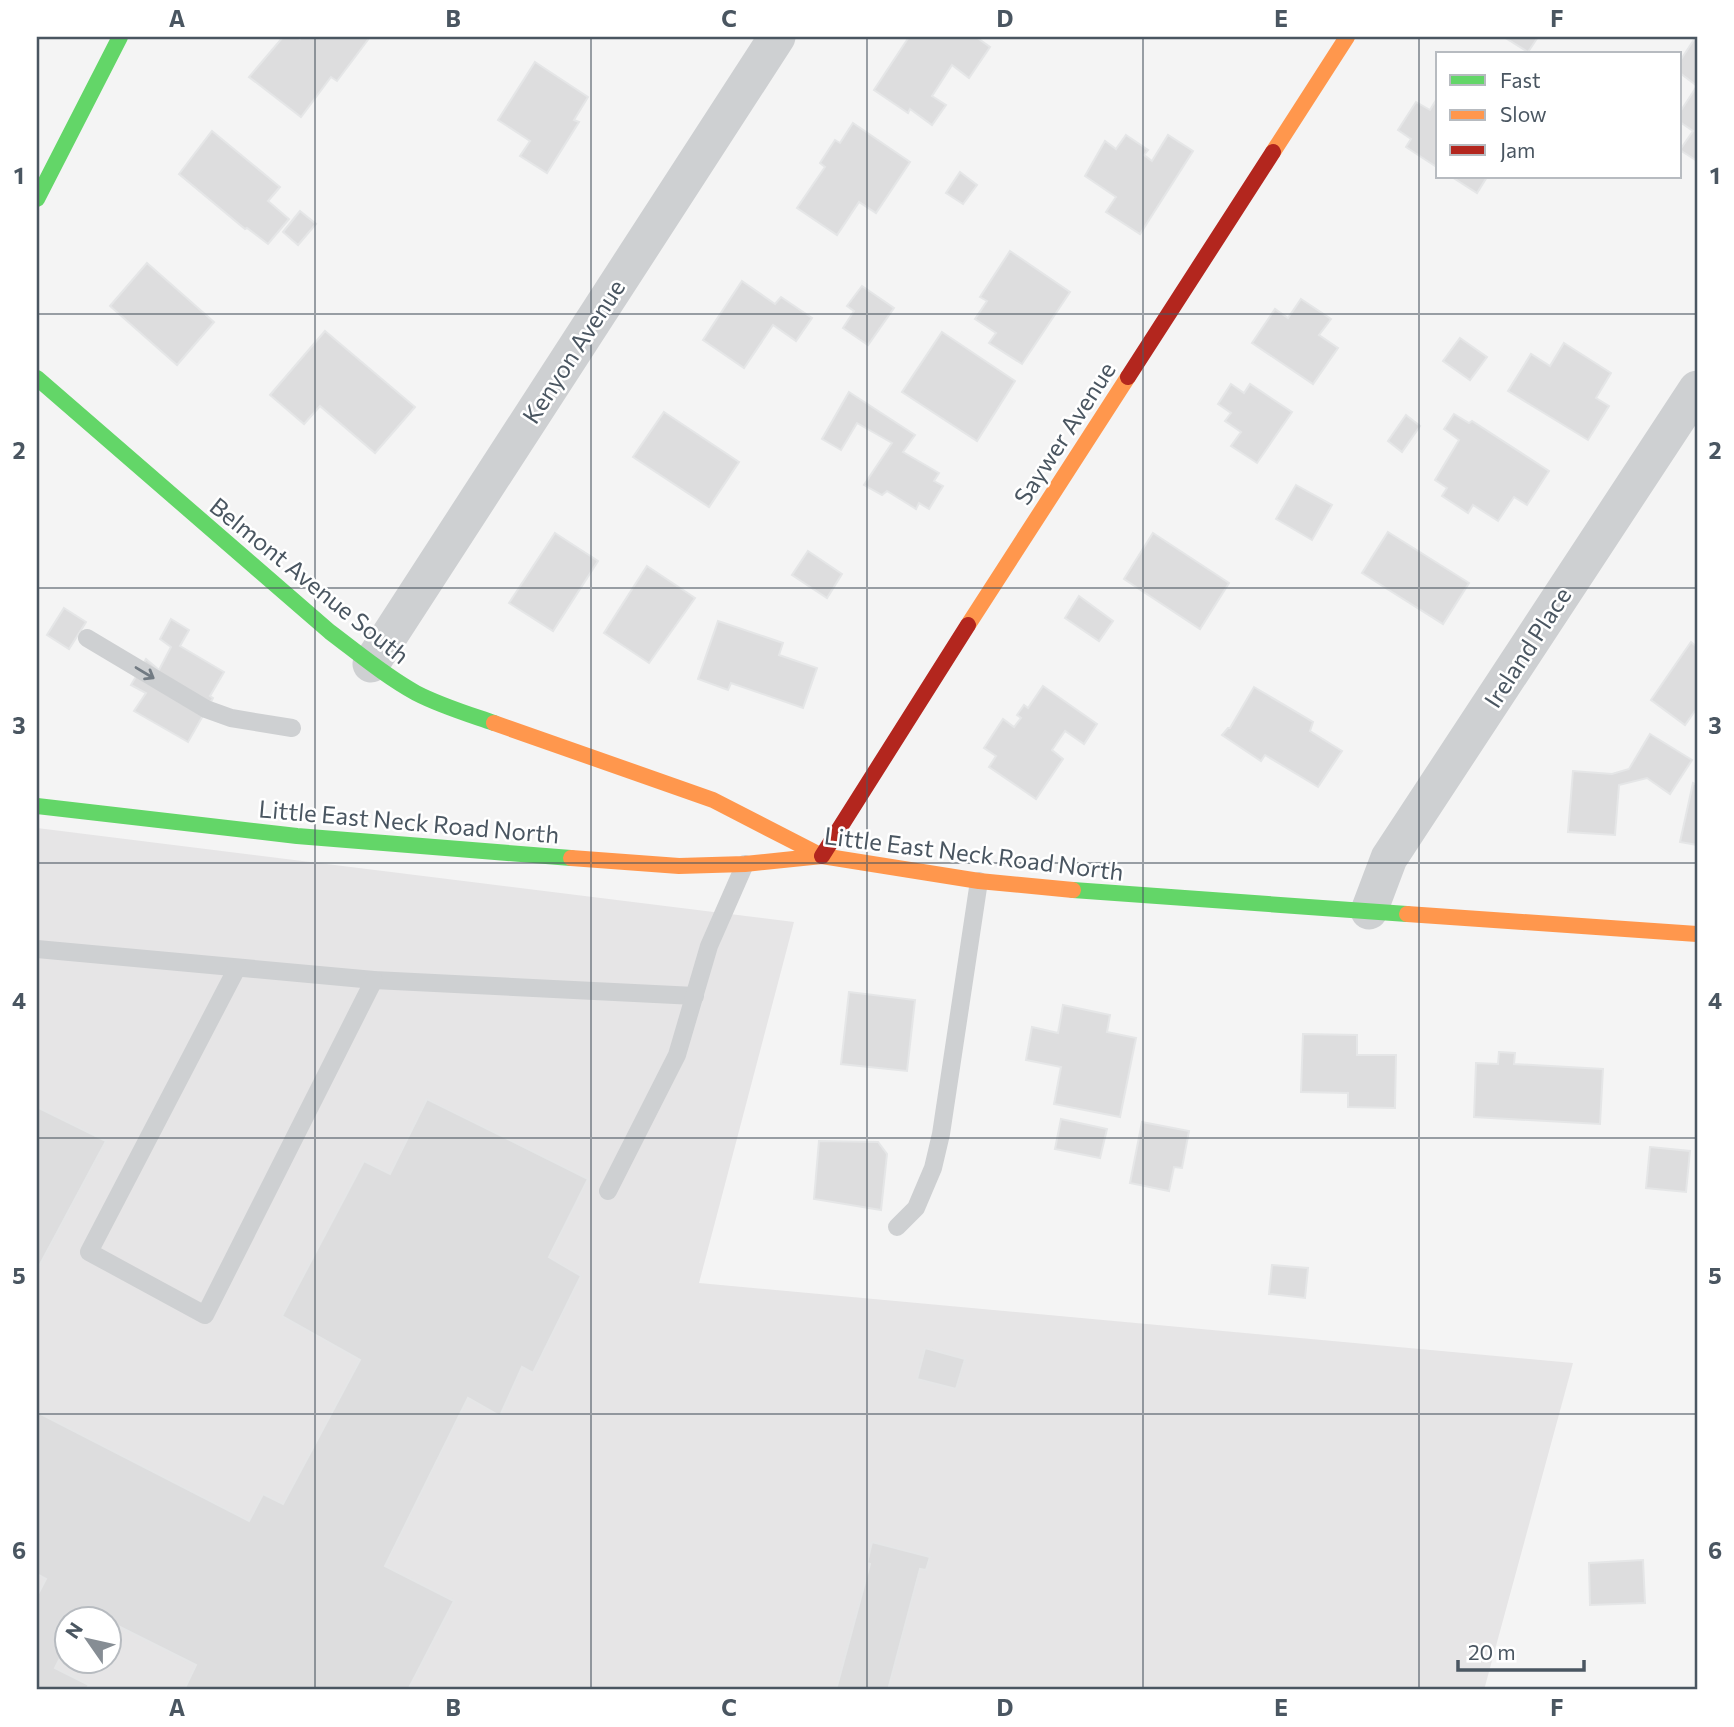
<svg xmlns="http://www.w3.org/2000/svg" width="1734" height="1727" viewBox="0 0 1734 1727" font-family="Commissioner,sans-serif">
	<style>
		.education { fill: #e6e5e6; fill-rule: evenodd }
		.building { fill: #ddddde; stroke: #e5e6e7; stroke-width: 2 }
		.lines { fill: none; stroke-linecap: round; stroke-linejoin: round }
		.lane { stroke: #ced0d2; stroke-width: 18 }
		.street { stroke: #ced0d2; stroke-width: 37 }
		.fast { stroke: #63d668; stroke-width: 16 }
		.slow { stroke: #ff974d; stroke-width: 16 }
		.jam { stroke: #b3261e; stroke-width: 16 }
		.oneway { stroke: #727b83 }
		.grid { fill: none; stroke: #4a5661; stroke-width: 2; stroke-opacity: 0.55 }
		.labels { text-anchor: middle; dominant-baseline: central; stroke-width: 5; stroke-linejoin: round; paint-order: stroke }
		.street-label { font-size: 24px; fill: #4a5661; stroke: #fff }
		.neatline { fill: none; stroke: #4a5661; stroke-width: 2.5 }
		.grid-label { font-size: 23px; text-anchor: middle; font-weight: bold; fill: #4a5661 }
	</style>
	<rect width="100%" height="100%" fill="#f4f4f4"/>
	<path class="education" d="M37,828l757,94 -95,361 874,80 -89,327h-1447zM66,1618h42v42h-42z"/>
	<g class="building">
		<path d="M283,37h14l3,2 2,-2h68l-33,44 -6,-4 -30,40 -52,-40z"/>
		<path d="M909,37h67l14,10 -21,31 -17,-13 -20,31 14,9 -14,20 -22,-16 -2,4 -34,-23z"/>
		<path d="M1504,37h34l-10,15z"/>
		<path d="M1695,38l2,2v121l-17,-11 13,-19 -13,-9v-10l17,-26 -17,-13v-12z"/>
		<path d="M535,62l53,35 -14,23 5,2 -32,51 -27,-17 10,-15 -32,-21z"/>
		<path d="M1436,100l2,1v67l-32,-21 5,-8 -13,-9 18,-28 14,8z"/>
		<path d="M853,123l57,39 -34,51 -17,-11 -22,33 -40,-27 28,-41 -5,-4 15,-23 5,3z"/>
		<path d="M212,131l68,56 -12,14 21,18 -21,25 -21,-16 -2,1 -66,-55z"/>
		<path d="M1126,135l22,15 -4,5 8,6 16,-26 25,16 -53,83 -34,-22 10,-15 -31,-21 20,-35 11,8z"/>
		<path d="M960,172l17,13 -14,19 -17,-11z"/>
		<path d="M1452,177h35l-10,16z"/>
		<path d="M300,211l16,13 -18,21 -15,-13z"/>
		<path d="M1010,251l60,41 -48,72 -33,-21 7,-10 -21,-14 12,-18 -7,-4z"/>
		<path d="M147,263l67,59 -37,43 -67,-59z"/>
		<path d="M742,281l33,23 6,-7 31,21 -16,23 -23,-16 -29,43 -41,-28z"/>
		<path d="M862,286l32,22 -26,37 -25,-17 11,-17 -7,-5z"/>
		<path d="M1301,299l30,20 -12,16 19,13 -25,36 -61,-41 23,-34 13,9z"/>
		<path d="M325,331l90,76 -40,46 -55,-47 -16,18 -34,-29z"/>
		<path d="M942,332l73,49 -38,60 -75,-49z"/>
		<path d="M1460,338l27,19 -17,23 -27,-19z"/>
		<path d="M1564,343l47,30 -15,25 13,8 -21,34 -80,-49 23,-37 19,12z"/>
		<path d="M1231,384l13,9 6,-9 42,28 -35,51 -26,-17 10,-14 -16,-11 6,-8 -13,-9z"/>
		<path d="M849,392l66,43 -12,17 36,21 -5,8 9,5 -14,23 -10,-6 -3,6 -29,-18 -5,4 -18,-10 28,-42 -35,-20 -16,27 -19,-11z"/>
		<path d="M664,412l75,50 -30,45 -76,-50z"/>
		<path d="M1454,414l15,9 3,-2 77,50 -22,34 -13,-8 -16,24 -25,-16 -5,8 -26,-17 5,-8 -12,-8 24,-40 -15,-11z"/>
		<path d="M1406,415l14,11 -18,26 -14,-11z"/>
		<path d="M1296,485l36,20 -20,35 -36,-21z"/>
		<path d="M1388,532l81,51 -26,41 -81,-51z"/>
		<path d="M555,533l43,28 -45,70 -44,-28z"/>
		<path d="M1153,533l76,50 -29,46 -76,-50z"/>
		<path d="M808,551l34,23 -15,24 -35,-23z"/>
		<path d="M647,566l48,32 -46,65 -45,-30z"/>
		<path d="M1079,596l34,25 -14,20 -34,-23z"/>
		<path d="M64,608l22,14 -17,27 -22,-14z"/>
		<path d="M171,619l18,11 -9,16 44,26 -14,24 3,2 -25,44 -54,-31 12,-18 -15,-8 15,-26 13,11 12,-23 -11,-8z"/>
		<path d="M718,621l65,22 -4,12 38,13 -14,40 -72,-25 -3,7 -30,-11z"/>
		<path d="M1691,642l6,5v61l-12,17 -34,-25z"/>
		<path d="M1043,686l54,38 -13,20 -19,-13 -13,19 11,9 -27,40 -47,-32 7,-11 -12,-8 19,-29 11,8 7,-9 -4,-3 7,-10 4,3z"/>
		<path d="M1254,687l59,35 -3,9 32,20 -24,36 -53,-32 -4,6 -39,-26 6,-7h2z"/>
		<path d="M1650,734l42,26 -22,34 -23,-16 -28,7 -4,50 -47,-3 5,-61 39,3 17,-5z"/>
		<path d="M1693,783l4,2v60l-17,-3z"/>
		<path d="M849,992l66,8 -8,71 -66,-7z"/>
		<path d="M1063,1005l47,10 -3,17 29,6 -16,79 -66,-13 7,-37 -35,-7 6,-33 26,6z"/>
		<path d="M1303,1034l54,1v20h39l-1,53 -47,-1v-14l-47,-1z"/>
		<path d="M1499,1052l16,1 -1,11 89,5 -3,55 -126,-7 2,-54 22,1z"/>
		<path d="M427,1099l161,80 -39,78 32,19 -48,97 -11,-6 -22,49 -32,-18 -83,168 69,35 -46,89h-224l12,-25 -88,-44v-3l-22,-9 -5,9h-15v28l-11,22 34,17 -3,5h-49v-94l9,-17 -9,-5v-162l212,109 14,-27 20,10 77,-144 -78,-44 82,-155 26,13z"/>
		<path d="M37,1107l69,34 -69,129z"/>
		<path d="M1061,1119l46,10 -7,29 -45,-9z"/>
		<path d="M1142,1122l47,9 -7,37 -8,-1 -5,24 -39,-8z"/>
		<path d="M819,1141l59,1 9,12 -6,56 -67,-11z"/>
		<path d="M1650,1147l40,4 -4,41 -40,-4z"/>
		<path d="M1272,1265l36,3 -3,30 -36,-4z"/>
		<path d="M925,1348l40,11 -9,30 -39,-10z"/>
		<path d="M872,1542l58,15 -4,13 -6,-1 -32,121h-52l34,-126 -3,-1z"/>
		<path d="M1643,1560l2,43 -55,2 -1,-42z"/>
	</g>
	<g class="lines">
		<g class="lane">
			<path d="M87,638l119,71 25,9 61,10"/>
			<path d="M37,949l337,31 321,16"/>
			<path d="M237,968l-148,284 116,63 169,-335"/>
			<path d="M608,1191l69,-136 32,-109 36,-82"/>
			<path d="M897,1227l19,-19 17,-40 8,-34 38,-253"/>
		</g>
		<g class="street">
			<path d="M371,664l406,-627"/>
			<path d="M1369,911l20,-53 308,-469"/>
		</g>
		<g class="fast">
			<path d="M37,199l83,-162"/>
			<path d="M37,378l293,254c28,21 55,44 86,61 25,13 52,21 78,30"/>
			<path d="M37,806l260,30 274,22"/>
			<path d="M1073,890l334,24"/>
		</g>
		<g class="slow">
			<path d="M1273,152l74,-115"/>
			<path d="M968,625l160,-248"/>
			<path d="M494,723l219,77 109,56"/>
			<path d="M571,858l108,8 66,-2 77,-8 157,25 94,9"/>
			<path d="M1407,914l290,20"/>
		</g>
		<g class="jam">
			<path d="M1128,377l145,-225"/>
			<path d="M822,856l146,-231"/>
		</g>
	</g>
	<defs><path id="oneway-shaft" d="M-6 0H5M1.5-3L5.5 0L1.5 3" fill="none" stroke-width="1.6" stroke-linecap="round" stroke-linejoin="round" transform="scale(1.75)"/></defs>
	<use class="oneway" href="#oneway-shaft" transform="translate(145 673) rotate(31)"/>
	<path class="grid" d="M315,37v1653M591,37v1653M867,37v1653M1143,37v1653M1419,37v1653M37,314h1660M37,588h1660M37,863h1660M37,1138h1660M37,1414h1660"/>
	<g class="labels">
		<g class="street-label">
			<text transform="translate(573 351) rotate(-57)">Kenyon Avenue</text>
			<text transform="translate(1064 433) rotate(-57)">Saywer Avenue</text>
			<text transform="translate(310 580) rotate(39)">Belmont Avenue South</text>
			<text transform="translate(1527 647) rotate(-57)">Ireland Place</text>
			<text transform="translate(409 821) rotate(5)">Little East Neck Road North</text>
			<text transform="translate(974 853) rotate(7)">Little East Neck Road North</text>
		</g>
	</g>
	<rect width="1734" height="1727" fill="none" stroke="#ffffff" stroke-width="77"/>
	<rect x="1436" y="52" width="245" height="126" fill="#ffffff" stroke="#b7bbc0" stroke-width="2"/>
	<rect x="1450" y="75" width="35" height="10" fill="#63d668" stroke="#b7bbc0" stroke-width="2"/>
	<text x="1500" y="88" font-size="21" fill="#4a5661">Fast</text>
	<rect x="1450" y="110" width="35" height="10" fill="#ff974d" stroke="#b7bbc0" stroke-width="2"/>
	<text x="1500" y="122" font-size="21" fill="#4a5661">Slow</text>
	<rect x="1450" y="145" width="35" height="10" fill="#b3261e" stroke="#b7bbc0" stroke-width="2"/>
	<text x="1500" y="158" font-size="21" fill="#4a5661">Jam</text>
	<g transform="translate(88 1640) rotate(304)"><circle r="33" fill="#ffffff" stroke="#b7bbc0" stroke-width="2"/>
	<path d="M0-5L12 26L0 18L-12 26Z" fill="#868d94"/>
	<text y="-10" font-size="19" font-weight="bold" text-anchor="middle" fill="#4a5661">N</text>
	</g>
	<path d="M1458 1660v10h126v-10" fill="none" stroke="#4a5661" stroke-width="3.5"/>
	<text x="1468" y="1660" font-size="21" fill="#4a5661" stroke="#ffffff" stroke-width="5" paint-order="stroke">20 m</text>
	<rect x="38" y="38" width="1658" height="1650" class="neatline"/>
	<g class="grid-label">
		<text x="177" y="27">A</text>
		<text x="453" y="27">B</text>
		<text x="729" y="27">C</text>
		<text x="1005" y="27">D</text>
		<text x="1281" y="27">E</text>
		<text x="1557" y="27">F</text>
		<text x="19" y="184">1</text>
		<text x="1715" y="184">1</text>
		<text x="19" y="459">2</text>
		<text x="1715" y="459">2</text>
		<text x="19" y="734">3</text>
		<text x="1715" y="734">3</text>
		<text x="19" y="1009">4</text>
		<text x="1715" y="1009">4</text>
		<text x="19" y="1284">5</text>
		<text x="1715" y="1284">5</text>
		<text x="19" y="1559">6</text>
		<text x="1715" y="1559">6</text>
		<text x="177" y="1716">A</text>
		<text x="453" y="1716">B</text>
		<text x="729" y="1716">C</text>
		<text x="1005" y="1716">D</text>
		<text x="1281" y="1716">E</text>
		<text x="1557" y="1716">F</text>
	</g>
</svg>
